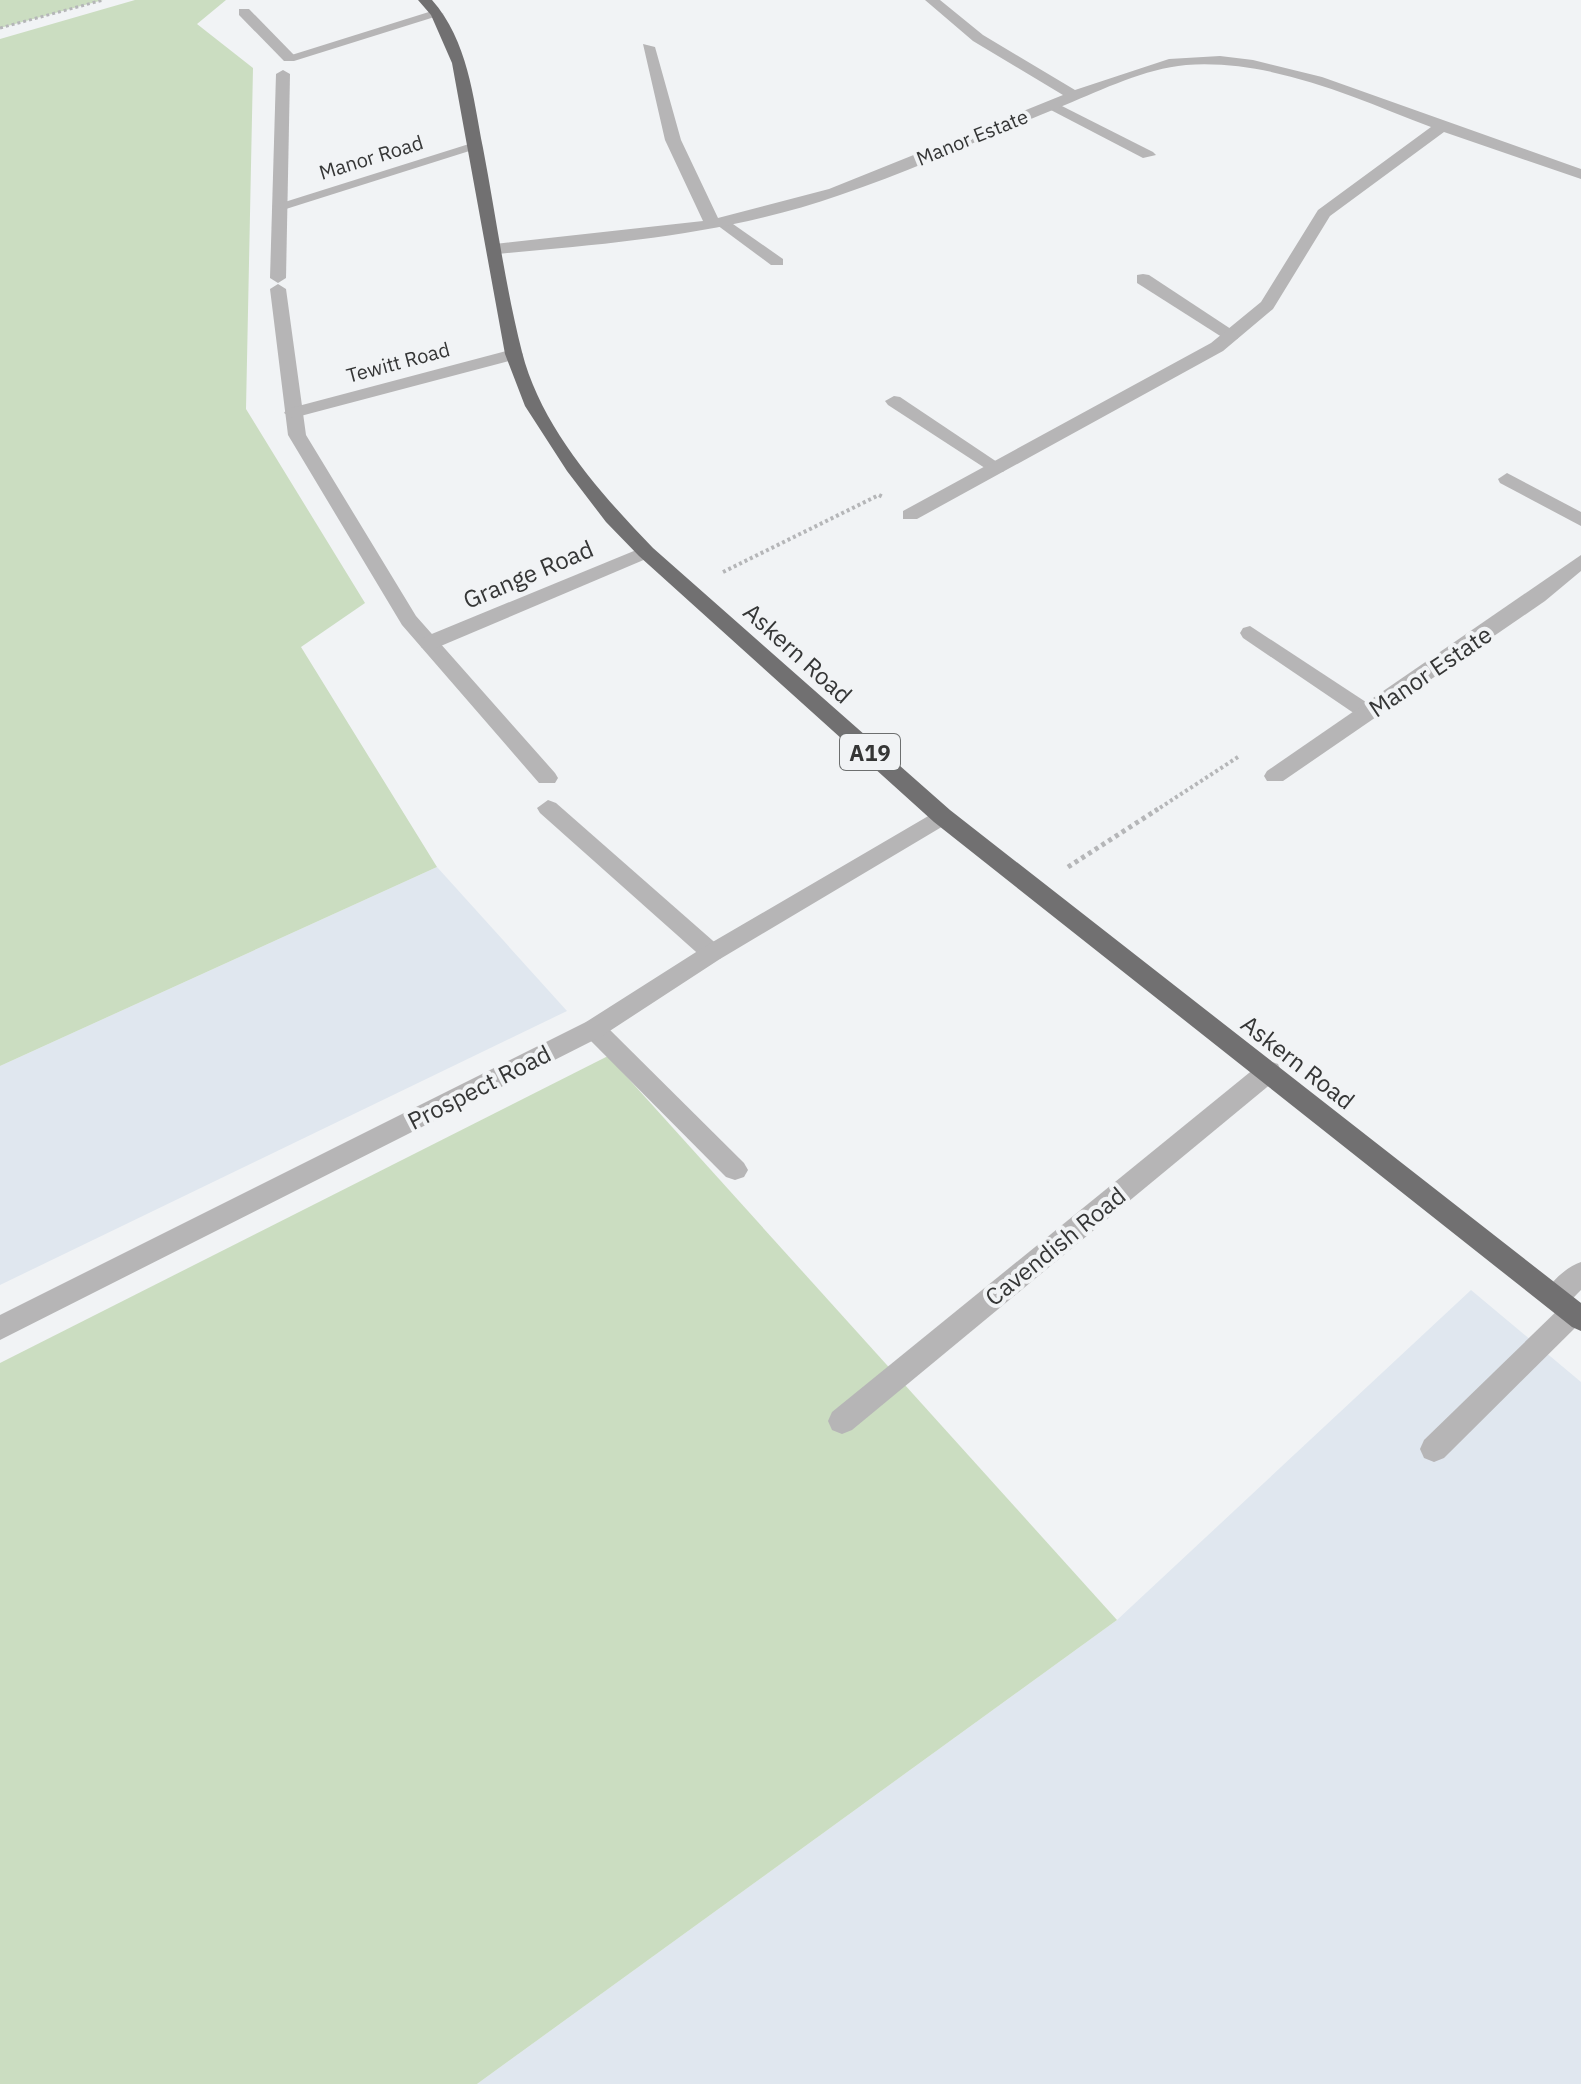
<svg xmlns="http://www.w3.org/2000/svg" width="1581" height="2084" viewBox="0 0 1581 2084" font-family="'IBM Plex Sans',sans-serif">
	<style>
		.built { fill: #e0e7ef }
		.green { fill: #cbddc1 }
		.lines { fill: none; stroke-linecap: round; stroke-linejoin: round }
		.path-far2 { stroke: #b5b6b8; stroke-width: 3; stroke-dasharray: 3 3; stroke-linecap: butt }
		.path-far1 { stroke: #b5b6b8; stroke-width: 4; stroke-dasharray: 3 3; stroke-linecap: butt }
		.path { stroke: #b5b6b8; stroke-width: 5; stroke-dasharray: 4 4; stroke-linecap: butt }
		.lane { fill: #b6b5b6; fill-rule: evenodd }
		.street { fill: #b6b5b6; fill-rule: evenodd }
		.highway { fill: #717071; fill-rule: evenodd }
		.labels { text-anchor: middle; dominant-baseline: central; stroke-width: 8; stroke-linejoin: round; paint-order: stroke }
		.far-street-label { font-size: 20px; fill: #353636; stroke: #f1f3f5 }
		.shield { fill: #f1f3f5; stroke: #6d6f6f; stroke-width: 2 }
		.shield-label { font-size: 22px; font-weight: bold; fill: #353636 }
		.street-label { font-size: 24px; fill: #353636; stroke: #f1f3f5 }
	</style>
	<rect width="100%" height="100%" fill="#f1f3f5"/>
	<g class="built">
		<path d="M437,867l130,144 -567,274v-219z"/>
		<path d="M1471,1290l110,92v702h-1104l640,-464z"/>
	</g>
	<g class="green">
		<path d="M0,0h103l-103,28z"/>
		<path d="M135,0h91l-29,24 56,44 -7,341 119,194 -64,44 136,220 -437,199v-1027z"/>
		<path d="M608,1056l509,564 -640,464h-477v-721z"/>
	</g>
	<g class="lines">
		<path class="path-far2" d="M0,28l103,-28"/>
		<g class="path-far1">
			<path d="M723,572l156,-77 4,2"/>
			<path d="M1155,811l83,-54"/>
		</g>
		<path class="path" d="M1068,867l90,-58"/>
		<g class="lane">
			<path d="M239,9h10l45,46v6h-10l-45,-46z"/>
			<path d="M283,70l7,4 -4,204 -8,5 -8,-5 6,-204z"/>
			<path d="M1052,101l101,51 3,3 -13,3 -96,-50 -2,-3z"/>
			<path d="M723,217l60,42v6h-12l-54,-40 -2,-3z"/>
			<path d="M1143,274l6,1 91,60 -3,4h-12l-88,-56v-8z"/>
			<path d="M278,284l8,5 20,146 110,181 139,157 3,5 -3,5h-16l-137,-158 -114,-190 -18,-146z"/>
			<path d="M894,396l6,1 106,71 -3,4h-12l-103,-67 -3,-4z"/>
			<path d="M1507,473l74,39v14l-81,-43 -2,-4z"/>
			<path d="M1250,626l125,82 3,5 -3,5h-14l-118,-80 -3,-5 3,-5z"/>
			<path d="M548,800l8,3 164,144 4,6 -4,6h-16l-164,-146 -3,-5z"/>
			<path d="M594,1020l8,2 142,141 4,7 -4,7 -9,3 -9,-3 -140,-141 -4,-7 4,-7z"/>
			<path d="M1573,1300l8,3v19l-137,136 -10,4 -10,-4 -4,-9 4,-9 140,-136z"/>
		</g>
		<g class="street">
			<path d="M925,0h15l43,35 92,55 94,-31 51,-3 33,4 69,17 259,92v10l-137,-47 -114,84 -57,93 -50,42 -306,168h-14v-8l308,-168 50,-41 57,-92 113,-83c-78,-30 -159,-68 -245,-62 -42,4 -82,24 -121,40 -75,30 -148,64 -225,90 -111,39 -228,49 -345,59l-8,-5 8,-5 208,-23 -38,-81 -22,-96 12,3 26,93 37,78 111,-29 234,-94 -90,-54z"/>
			<path d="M432,11l12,3 -150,47 -12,-3z"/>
			<path d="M469,144l13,3 -196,62 -14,-3z"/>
			<path d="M514,349l9,5 -3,4 -227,60 -9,-5 3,-4z"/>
			<path d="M646,546l10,6 -3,4 -217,92h-14l-3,-5 3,-5z"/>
			<path d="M1581,555v16l-36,30 -262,180h-16l-3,-5 3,-5z"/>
			<path d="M942,808l11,8 -3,6 -230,137 -118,77 -602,304v-25l586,-293 118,-75z"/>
			<path d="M1269,1061l9,3 3,7 -3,7 -426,352 -10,4 -10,-4 -4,-9 4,-9 428,-348z"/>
			<path d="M1581,1262v28c-11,11 -19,22 -35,16l-4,-8c7,-15 24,-31 39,-36z"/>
		</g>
		<path class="highway" d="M418,0h14c36,41 41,97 51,148 13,68 22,137 39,204 19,75 78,141 131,196l297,262 631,493v28l-9,-4 -638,-505 -295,-266 -33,-34 -39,-51 -42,-65 -20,-52 -53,-291 -21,-48z"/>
	</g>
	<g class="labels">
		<g class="far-street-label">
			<text transform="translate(972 137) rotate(-22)">Manor Estate</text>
			<text transform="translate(371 157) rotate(-17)">Manor Road</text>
			<text transform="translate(398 362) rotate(-15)">Tewitt Road</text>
		</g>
		<rect class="shield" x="840" y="734" width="60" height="36" rx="6"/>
		<g class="shield-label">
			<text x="870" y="752">A19</text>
		</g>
		<g class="street-label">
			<text transform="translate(528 574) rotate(-23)">Grange Road</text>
			<text transform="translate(798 653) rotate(42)">Askern Road</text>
			<text transform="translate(1430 671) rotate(-34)">Manor Estate</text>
			<text transform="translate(1298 1062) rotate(38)">Askern Road</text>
			<text transform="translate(479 1087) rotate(-27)">Prospect Road</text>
			<text transform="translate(1055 1246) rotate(-39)">Cavendish Road</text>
		</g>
	</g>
</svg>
